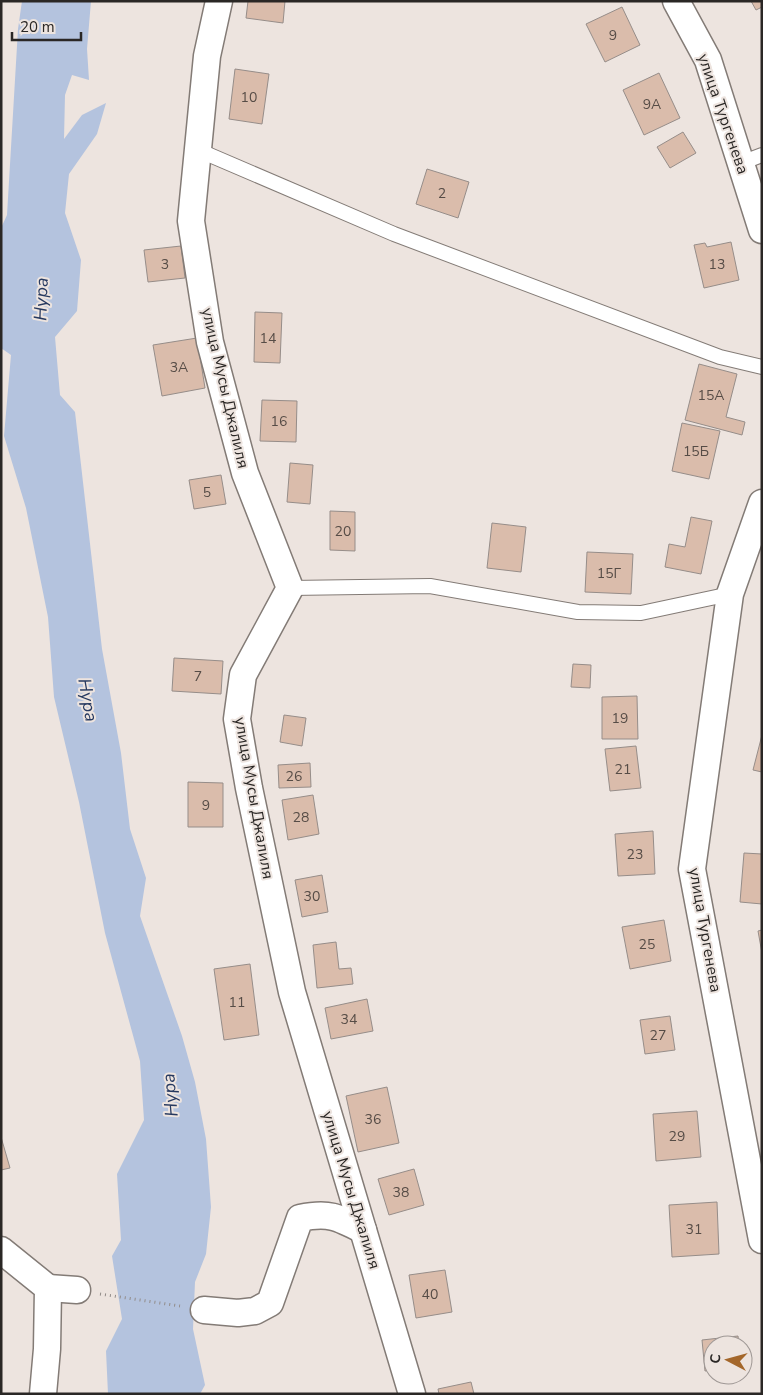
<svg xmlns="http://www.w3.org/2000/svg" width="763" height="1395" viewBox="0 0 763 1395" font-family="'Nunito Sans',sans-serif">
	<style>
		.water { fill: #b4c3de }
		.building { fill: #dabcab; stroke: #968d89 }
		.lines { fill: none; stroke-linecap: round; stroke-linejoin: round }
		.lane-casing { stroke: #837b76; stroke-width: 16 }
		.street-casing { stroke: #837b76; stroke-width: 29 }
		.path { stroke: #918b88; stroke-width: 3; stroke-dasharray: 1 4; stroke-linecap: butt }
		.lane { stroke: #fff; stroke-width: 14 }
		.street { stroke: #fff; stroke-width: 26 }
		.labels { text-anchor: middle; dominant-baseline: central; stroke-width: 4; stroke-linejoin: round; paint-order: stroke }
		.number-label { font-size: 14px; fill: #564c46 }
		.street-label { font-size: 16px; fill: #2a2725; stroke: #ede4df }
		.water-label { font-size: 18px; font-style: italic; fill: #263960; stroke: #ede4df }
	</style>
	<rect width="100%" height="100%" fill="#ede4df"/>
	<path class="water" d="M22,1h69l-4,48 2,31 -17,-5 -7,20 -1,44 18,-24 24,-12 -9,31 -28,40 -4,39 16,47 -4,51 -22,26 5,58 15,17 27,237 19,104 9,76 16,49 -6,38 42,120 13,46 11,57 5,68 -5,47 -11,28 -2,47 12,56 -5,9h-92l-2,-43 16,-32 -10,-63 9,-16 -4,-66 27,-54 -4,-59 -35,-128 -26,-131 -25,-105 -6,-80 -22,-109 -22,-72 7,-81 -10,-7v-120l6,-13 11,-186z"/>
	<g class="building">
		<path d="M248,1h37l-2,22 -37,-5z"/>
		<path d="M751,1h11v6l-6,3z"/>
		<path d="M622,7l18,38 -35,17 -19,-38z"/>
		<path d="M235,69l34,5 -7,50 -33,-5z"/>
		<path d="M659,73l21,45 -36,17 -21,-45z"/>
		<path d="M683,132l13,21 -26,15 -13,-21z"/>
		<path d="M427,169l42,13 -11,36 -42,-14z"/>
		<path d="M731,242l8,38 -35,8 -10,-43 11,-2 2,4z"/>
		<path d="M181,246l4,32 -37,4 -4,-32z"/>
		<path d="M255,312l27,1 -2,50 -26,-1z"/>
		<path d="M197,338l8,50 -43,8 -9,-51z"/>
		<path d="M699,364l38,10 -11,43 19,5 -3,13 -57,-15z"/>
		<path d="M262,400l35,1 -1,41 -36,-1z"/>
		<path d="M682,423l38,8 -11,48 -37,-8z"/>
		<path d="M290,463l23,2 -3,39 -23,-2z"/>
		<path d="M221,475l5,29 -32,5 -5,-29z"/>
		<path d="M330,511l25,1v39l-25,-1z"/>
		<path d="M691,517l21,4 -11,53 -36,-7 4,-23 16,3z"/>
		<path d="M492,523l34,4 -5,45 -34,-4z"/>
		<path d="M587,552l46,2 -2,40 -46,-2z"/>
		<path d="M174,658l49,3 -2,33 -49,-3z"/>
		<path d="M573,664l18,1 -1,23 -19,-1z"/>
		<path d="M637,696l1,43h-36v-42z"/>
		<path d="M284,715l22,3 -4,28 -22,-4z"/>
		<path d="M762,735v37l-9,-2z"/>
		<path d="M636,746l5,42 -31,3 -5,-42z"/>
		<path d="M310,763l1,24 -32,1 -1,-23z"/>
		<path d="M188,782l35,1v44h-35z"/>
		<path d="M313,795l6,39 -31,6 -6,-40z"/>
		<path d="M653,831l2,43 -37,2 -3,-42z"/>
		<path d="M744,853l18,1v50l-22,-2z"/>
		<path d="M322,875l6,37 -26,5 -7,-37z"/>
		<path d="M664,920l7,41 -41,8 -8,-42z"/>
		<path d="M762,930v23l-4,-22z"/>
		<path d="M336,942l3,27 12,-1 2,16 -36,4 -4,-43z"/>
		<path d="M250,964l9,71 -35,5 -10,-71z"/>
		<path d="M367,999l6,32 -42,8 -6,-31z"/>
		<path d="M670,1016l5,34 -30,4 -5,-34z"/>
		<path d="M387,1087l12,56 -41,9 -12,-56z"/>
		<path d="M697,1111l4,46 -45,4 -3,-47z"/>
		<path d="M1,1137l9,31 -9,2z"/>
		<path d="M414,1169l10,36 -35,10 -11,-36z"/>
		<path d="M717,1202l2,52 -47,3 -3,-52z"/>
		<path d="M445,1270l7,42 -36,6 -7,-43z"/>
		<path d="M738,1336l1,9h-26v25l-8,1 -3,-31z"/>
		<path d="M471,1382l3,12h-35l-1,-5z"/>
	</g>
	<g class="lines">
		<g class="lane-casing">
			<g id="lane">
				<path d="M198,150l196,84 326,123 42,10"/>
				<path d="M741,163l21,-8"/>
				<path d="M290,588l140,-2 148,26 63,1 89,-19"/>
			</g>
		</g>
		<g class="street-casing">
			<g id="street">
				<path d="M219,1l-12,55 -16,165 19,121 35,131 45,115 -47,87 -6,44 12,69 43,204 120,402"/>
				<path d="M676,1l32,59 54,170"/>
				<path d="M762,503l-32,91 -38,275 70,371"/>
				<path d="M1,1250l47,38 -1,61 -4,45"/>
				<path d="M48,1288l29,2"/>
				<path d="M204,1310l34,3 17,-2 15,-8 30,-85c29,-6 38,-1 63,12"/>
			</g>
		</g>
		<path class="path" d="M100,1294l80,12"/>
		<use href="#lane" class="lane"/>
		<use href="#street" class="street"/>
	</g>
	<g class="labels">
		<g class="number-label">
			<text x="613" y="35">9</text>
			<text x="249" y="97">10</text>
			<text x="652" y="104">9А</text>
			<text x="442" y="193">2</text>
			<text x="165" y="264">3</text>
			<text x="717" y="264">13</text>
			<text x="268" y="338">14</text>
			<text x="179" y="367">3А</text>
			<text x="711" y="395">15А</text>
			<text x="279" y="421">16</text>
			<text x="696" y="451">15Б</text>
			<text x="207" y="492">5</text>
			<text x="343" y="531">20</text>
			<text x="609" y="573">15Г</text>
			<text x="198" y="676">7</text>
			<text x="620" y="718">19</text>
			<text x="623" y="769">21</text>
			<text x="294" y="776">26</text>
			<text x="206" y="805">9</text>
			<text x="301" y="817">28</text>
			<text x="635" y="854">23</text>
			<text x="312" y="896">30</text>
			<text x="647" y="944">25</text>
			<text x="237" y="1002">11</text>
			<text x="349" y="1019">34</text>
			<text x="658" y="1035">27</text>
			<text x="373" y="1119">36</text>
			<text x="677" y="1136">29</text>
			<text x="401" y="1192">38</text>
			<text x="694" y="1229">31</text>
			<text x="430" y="1294">40</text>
		</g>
		<g class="street-label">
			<text transform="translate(723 114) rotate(71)">улица Тургенева</text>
			<text transform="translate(225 388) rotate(77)">улица Мусы Джалиля</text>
			<text transform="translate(254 798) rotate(80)">улица Мусы Джалиля</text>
			<text transform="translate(705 930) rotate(80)">улица Тургенева</text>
			<text transform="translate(351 1190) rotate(73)">улица Мусы Джалиля</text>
		</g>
		<g class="water-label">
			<text transform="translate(41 299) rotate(-88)">Нура</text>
			<text transform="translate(88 700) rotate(80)">Нура</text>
			<text transform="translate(170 1095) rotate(-95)">Нура</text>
		</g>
	</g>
	<rect width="763" height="1395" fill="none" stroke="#2a2725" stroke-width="5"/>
	<g transform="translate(728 1360) rotate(276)"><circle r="24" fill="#ede4df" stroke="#9f9895"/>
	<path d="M0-4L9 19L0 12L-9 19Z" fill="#a4672b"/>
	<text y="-8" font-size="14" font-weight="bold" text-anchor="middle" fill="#2a2725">С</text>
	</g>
	<path d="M12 32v8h69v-8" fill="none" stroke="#2a2725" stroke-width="2.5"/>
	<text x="20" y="32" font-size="15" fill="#2a2725" stroke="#ede4df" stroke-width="4" paint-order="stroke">20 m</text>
</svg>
